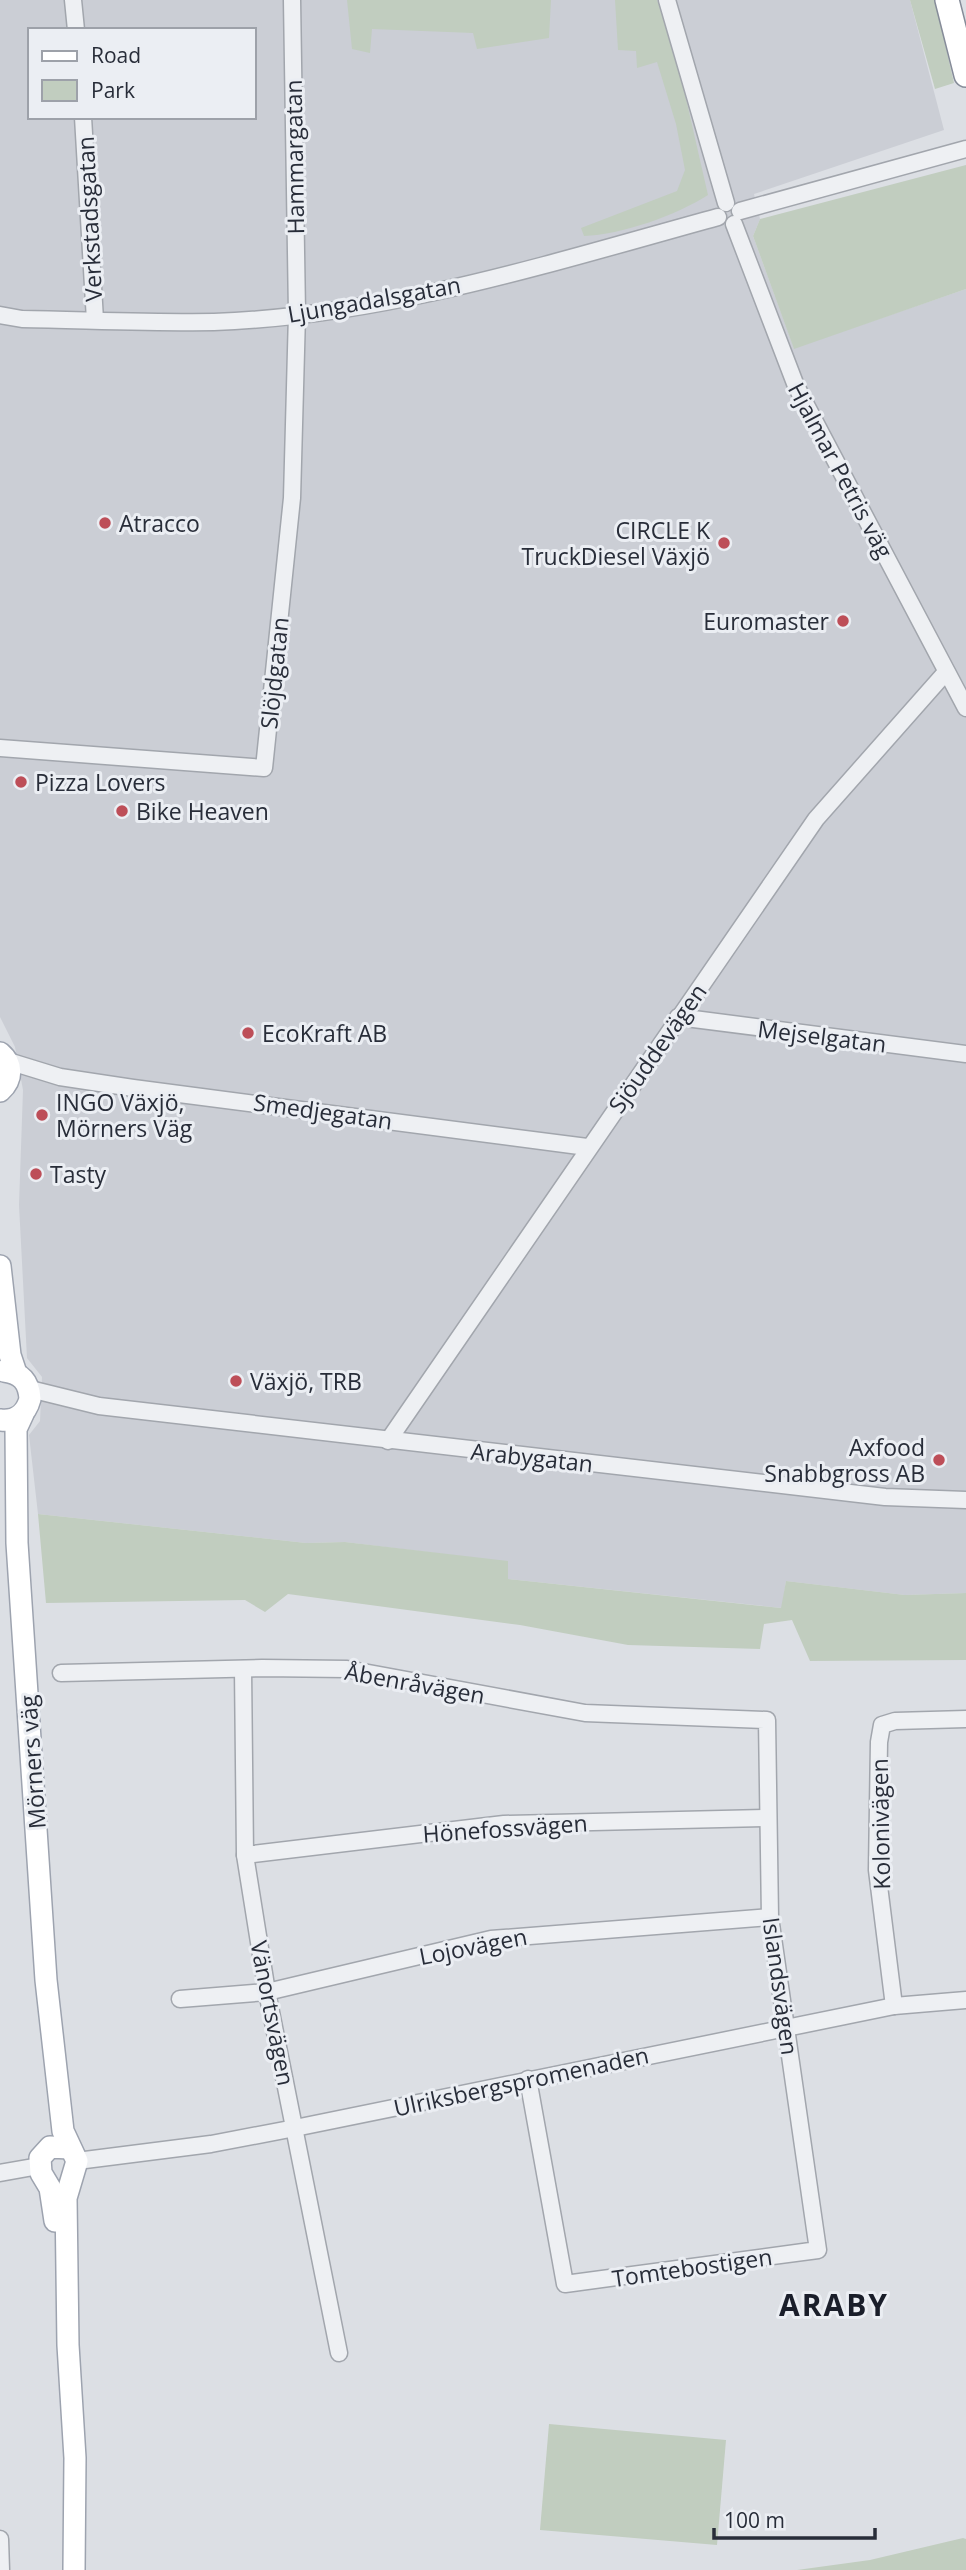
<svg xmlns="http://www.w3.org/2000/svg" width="966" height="2570" viewBox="0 0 966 2570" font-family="'Open Sans',sans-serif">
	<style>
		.built { fill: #cbced5; fill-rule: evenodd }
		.green { fill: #c1cdbf }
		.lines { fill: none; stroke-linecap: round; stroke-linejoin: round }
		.minor-casing { stroke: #a2a6ad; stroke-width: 19 }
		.major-casing { stroke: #9da3af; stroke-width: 24 }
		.highway-casing { stroke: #868c99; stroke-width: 26 }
		.minor { stroke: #eef0f3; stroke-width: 16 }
		.major { stroke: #fff; stroke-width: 21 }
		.highway { stroke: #fff; stroke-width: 23 }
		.poi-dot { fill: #bd4e58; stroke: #ebeef3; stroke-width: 2.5 }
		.labels { text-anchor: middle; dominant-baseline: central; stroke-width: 6; stroke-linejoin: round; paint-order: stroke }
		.street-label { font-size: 23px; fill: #282d39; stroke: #ebeef3 }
		.poi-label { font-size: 23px; fill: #282d39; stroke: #ebeef3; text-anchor: start }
		.district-label { font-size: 30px; font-weight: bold; letter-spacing: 2px; fill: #1a1e2a; stroke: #ebeef3 }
	</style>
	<rect width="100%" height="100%" fill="#dcdfe4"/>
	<path class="built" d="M0,0h910l34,130 -190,64 6,25 -7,17 41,112 172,-59v1304l-61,2 -119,-14 -4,27 -274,-29v-17l-163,-20 -39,1 -268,-29 -9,-79 11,-14 2,-44 -15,-19 -8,-153 4,-115 -8,-43 -15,-30zM30,30h224v87h-224z"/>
	<g class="green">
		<path d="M347,0h204l-2,38 -72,11 -4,-16 -101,-4 -2,24 -18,-4z"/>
		<path d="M615,0h42l19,55 32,140c-31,20 -87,40 -124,41l-3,-8 96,-37 8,-21 -9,-46 -19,-62 -20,6 -1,-17 -18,-1z"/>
		<path d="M910,0h25l19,83 -19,6z"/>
		<path d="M966,165v124l-172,60 -41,-113 7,-17z"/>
		<path d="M38,1514l268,29 39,-1 163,19v18l273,29 5,-27 119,14 61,-2v67l-156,1 -18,-41 -28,4 -4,25 -132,-4 -108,-20 -232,-31 -23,18 -20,-12 -199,3z"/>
		<path d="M549,2424l177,16 -9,105 -177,-15z"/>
		<path d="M963,2538l3,1v31h-169l73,-10z"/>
	</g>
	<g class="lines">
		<g class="minor-casing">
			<g id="minor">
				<path d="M73,0l3,30"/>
				<path d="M667,0l59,203"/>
				<path d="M83,117l12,203"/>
				<path d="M740,211l226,-62"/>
				<path d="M734,224l62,162 170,322"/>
				<path d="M0,315l22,4c64,1 128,4 192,3 172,-6 340,-60 504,-105"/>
				<path d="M0,748l264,20 28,-270 5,-184 -5,-314"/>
				<path d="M678,1017l288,37"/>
				<path d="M8,1061l52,16 73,11 454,59"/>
				<path d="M30,1389l69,17 786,91 81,3"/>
				<path d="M388,1441l428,-622 130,-147"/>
				<path d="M243,1669l2,186 22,137 72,361"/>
				<path d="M61,1673l201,-5 85,1 238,44 182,7 3,197 48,333 -253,34 -37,-205"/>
				<path d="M245,1855l259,-31 262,-6"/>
				<path d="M180,1999l87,-7 224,-53 279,-22"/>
				<path d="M894,2006l-17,-136 2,-128 3,-17 13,-4 71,-2"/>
				<path d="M77,2161l134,-17 84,-16 599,-122 72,-6"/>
				<path d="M0,2173l39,-7"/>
				<path d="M0,2539l1,31"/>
			</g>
		</g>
		<g class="major-casing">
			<g id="major">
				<path d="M0,1053c13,11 13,26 0,38"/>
				<path d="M0,1266l10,89 6,18"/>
				<path d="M23,1414l-7,15 1,114 29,437 17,151 14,30 -11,37 2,147 7,113 -1,112"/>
				<path d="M0,1420c16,2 26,-6 30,-21 -1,-17 -9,-26 -26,-28"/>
				<path d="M55,2221l-5,-33 -9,-15 -1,-15 10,-11 19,1"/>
			</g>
		</g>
		<g class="highway-casing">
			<path id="highway" d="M947,0l19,75"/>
		</g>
		<use href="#minor" class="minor"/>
		<use href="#major" class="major"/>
		<use href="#highway" class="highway"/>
	</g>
	<g class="poi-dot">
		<circle cx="105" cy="523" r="7"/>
		<circle cx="724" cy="543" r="7"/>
		<circle cx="843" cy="621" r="7"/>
		<circle cx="21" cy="782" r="7"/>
		<circle cx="122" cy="811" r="7"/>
		<circle cx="248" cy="1033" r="7"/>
		<circle cx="42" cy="1115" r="7"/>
		<circle cx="36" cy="1174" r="7"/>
		<circle cx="236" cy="1381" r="7"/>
		<circle cx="939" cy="1460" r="7"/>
	</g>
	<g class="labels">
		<g class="street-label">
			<text transform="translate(294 157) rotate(-91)">Hammargatan</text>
			<text transform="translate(89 219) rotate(-93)">Verkstadsgatan</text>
			<text transform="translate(374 299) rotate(-10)">Ljungadalsgatan</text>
			<text transform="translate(841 470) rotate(62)">Hjalmar Petris väg</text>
			<text transform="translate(274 673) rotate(-84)">Slöjdgatan</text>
			<text transform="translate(822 1036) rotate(7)">Mejselgatan</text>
			<text transform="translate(657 1048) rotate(-55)">Sjöuddevägen</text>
			<text transform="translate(323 1111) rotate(8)">Smedjegatan</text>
			<text transform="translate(532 1457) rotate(6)">Arabygatan</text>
			<text transform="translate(415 1683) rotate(10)">Åbenråvägen</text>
			<text transform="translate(32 1762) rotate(-94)">Mörners väg</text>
			<text transform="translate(880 1824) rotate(-91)">Kolonivägen</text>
			<text transform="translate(505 1828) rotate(-4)">Hönefossvägen</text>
			<text transform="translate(473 1946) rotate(-11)">Lojovägen</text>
			<text transform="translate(781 1986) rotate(82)">Islandsvägen</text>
			<text transform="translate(273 2013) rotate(79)">Vänortsvägen</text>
			<text transform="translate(521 2081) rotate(-12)">Ulriksbergspromenaden</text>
			<text transform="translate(692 2267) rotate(-8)">Tomtebostigen</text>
		</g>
		<g class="poi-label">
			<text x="119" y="523">Atracco</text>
			<text x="710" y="530" text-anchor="end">CIRCLE K<tspan x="710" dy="26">TruckDiesel Växjö</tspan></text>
			<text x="829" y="621" text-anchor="end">Euromaster</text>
			<text x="35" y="782">Pizza Lovers</text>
			<text x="136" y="811">Bike Heaven</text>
			<text x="262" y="1033">EcoKraft AB</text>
			<text x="56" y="1102">INGO Växjö,<tspan x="56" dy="26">Mörners Väg</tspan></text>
			<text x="50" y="1174">Tasty</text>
			<text x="250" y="1381">Växjö, TRB</text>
			<text x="925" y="1447" text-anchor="end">Axfood<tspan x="925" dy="26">Snabbgross AB</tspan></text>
		</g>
		<g class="district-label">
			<text x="834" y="2304">ARABY</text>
		</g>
	</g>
	<rect x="28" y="28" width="228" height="91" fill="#ebeef3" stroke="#9da1a9" stroke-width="2"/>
	<rect x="42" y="51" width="35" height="10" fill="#ffffff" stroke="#9da1a9" stroke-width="2"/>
	<text x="91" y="63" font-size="21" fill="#282d39">Road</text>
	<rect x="42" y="80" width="35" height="21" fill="#c1cdbf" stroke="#9da1a9" stroke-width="2"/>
	<text x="91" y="98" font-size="21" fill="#282d39">Park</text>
	<path d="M714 2528v10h161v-10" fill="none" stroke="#282d39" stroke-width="3.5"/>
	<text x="724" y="2528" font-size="21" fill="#282d39" stroke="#ebeef3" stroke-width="5" paint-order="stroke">100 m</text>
</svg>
